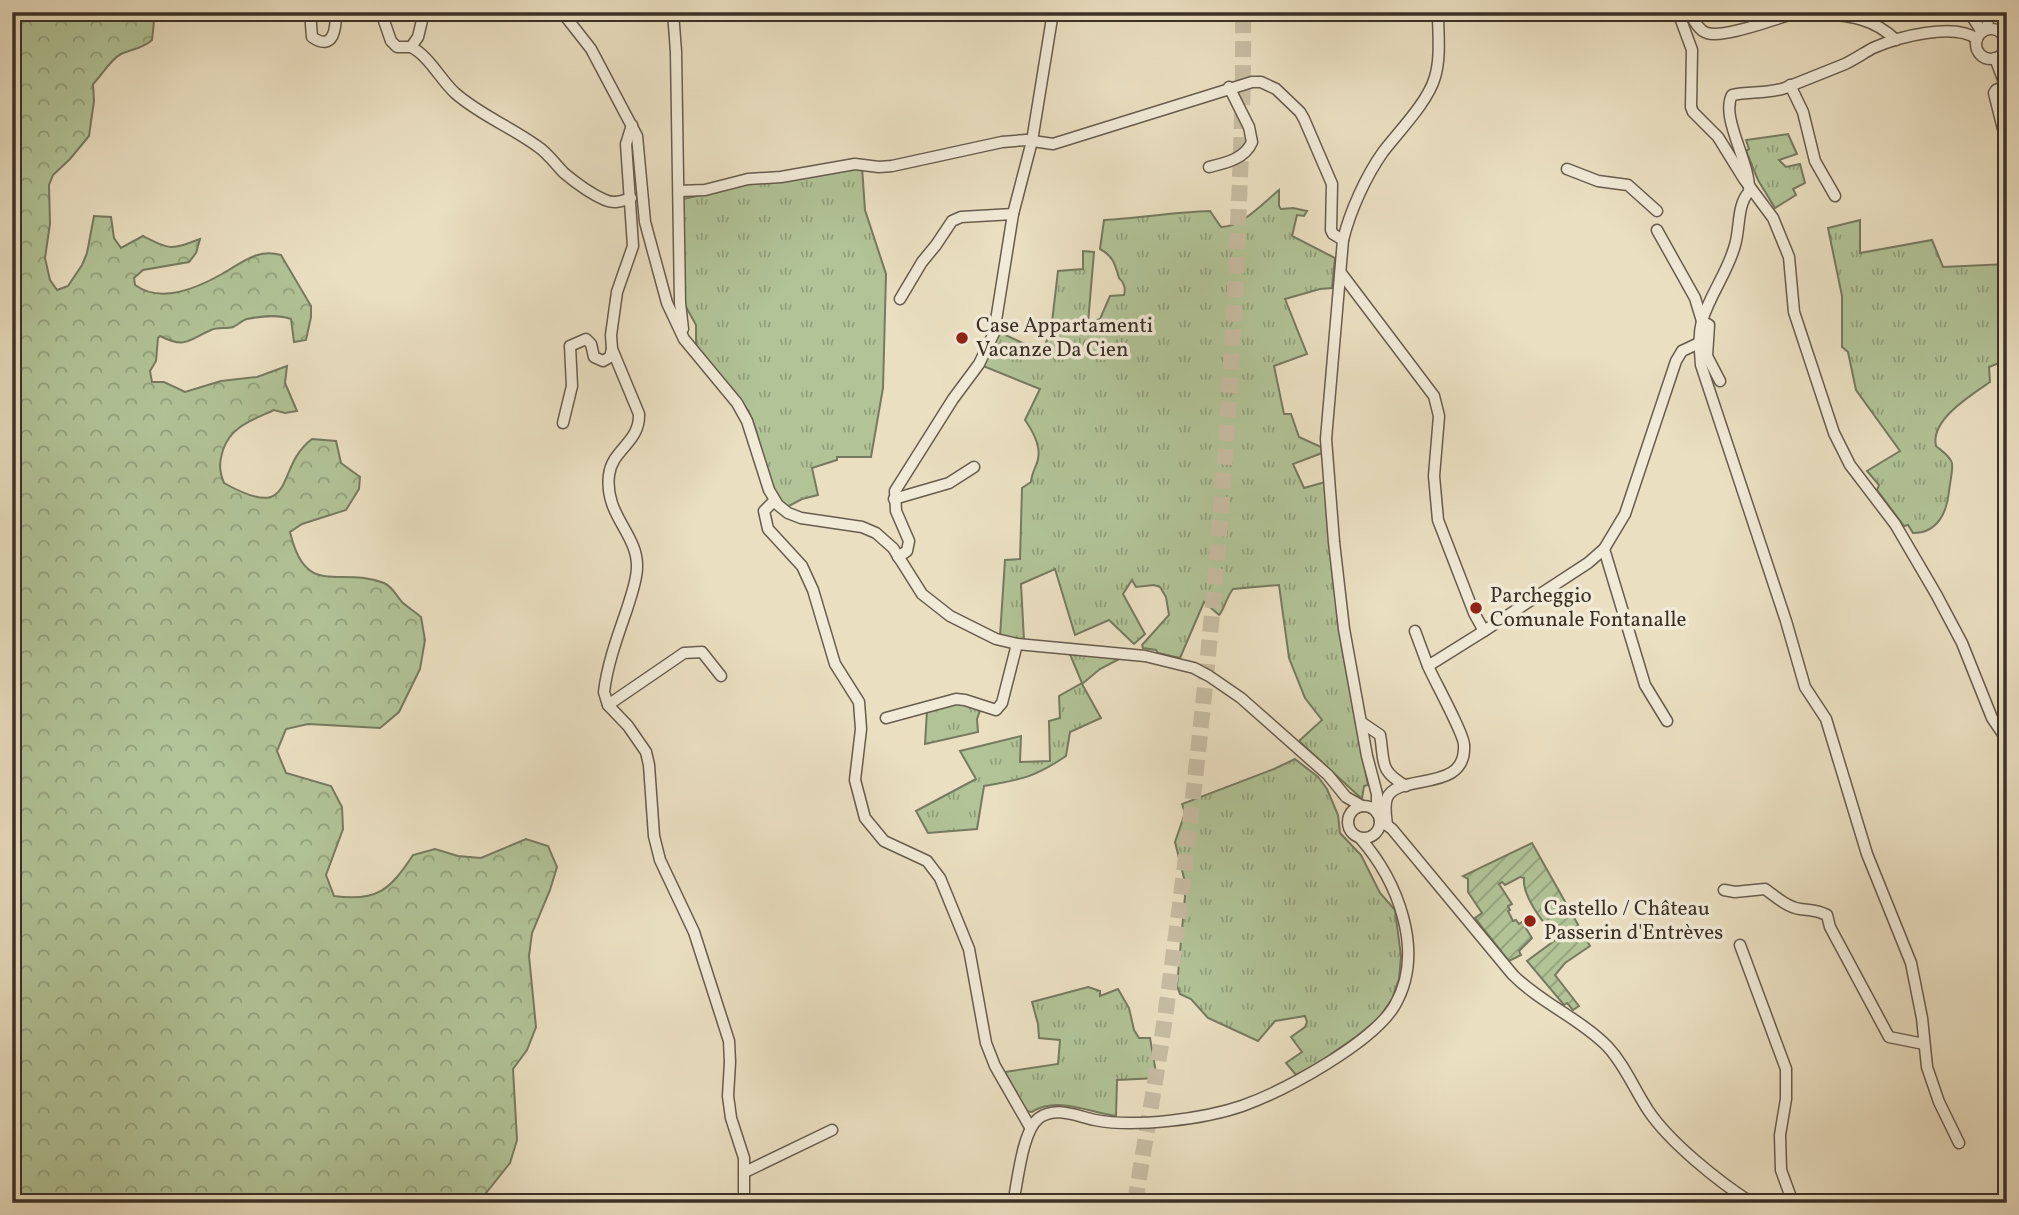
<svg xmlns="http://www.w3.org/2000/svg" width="2019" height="1215" viewBox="0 0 2019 1215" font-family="Vollkorn,serif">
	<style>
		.grass { fill: url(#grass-tufts); stroke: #767a5f; stroke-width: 2 }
		.forest { fill: url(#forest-crowns); stroke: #767a5f; stroke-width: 2 }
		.garden { fill: url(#garden-furrows); stroke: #767a5f; stroke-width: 2 }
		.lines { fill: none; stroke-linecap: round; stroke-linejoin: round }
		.highway-tunnel { stroke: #c7bca2; stroke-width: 16; stroke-dasharray: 16 8; stroke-linecap: butt }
		.minor-casing { stroke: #675c4e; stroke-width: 13 }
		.minor { stroke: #f1ead7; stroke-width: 10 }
		.poi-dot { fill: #8f2418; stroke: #f1ead7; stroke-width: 2.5 }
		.labels { text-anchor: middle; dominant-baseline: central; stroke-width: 7; stroke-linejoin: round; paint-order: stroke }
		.poi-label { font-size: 21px; fill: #3b3027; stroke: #f1ead7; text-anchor: start }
	</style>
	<defs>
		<pattern id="grass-tufts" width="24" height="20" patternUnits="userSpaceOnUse" patternTransform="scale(1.75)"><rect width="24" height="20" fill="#b1c397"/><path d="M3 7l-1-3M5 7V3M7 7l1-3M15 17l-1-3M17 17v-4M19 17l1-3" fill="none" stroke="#919f7b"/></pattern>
		<pattern id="forest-crowns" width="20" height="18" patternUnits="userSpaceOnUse" patternTransform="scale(1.75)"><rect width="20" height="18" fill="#b1c397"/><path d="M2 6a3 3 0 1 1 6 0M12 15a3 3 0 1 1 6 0" fill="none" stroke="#919f7b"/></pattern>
		<pattern id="garden-furrows" width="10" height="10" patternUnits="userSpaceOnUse" patternTransform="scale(1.75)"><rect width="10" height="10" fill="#b1c397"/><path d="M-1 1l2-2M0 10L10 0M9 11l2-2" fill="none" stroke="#919f7b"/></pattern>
	</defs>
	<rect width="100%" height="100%" fill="#eadfc1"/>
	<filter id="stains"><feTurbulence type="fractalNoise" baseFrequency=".00286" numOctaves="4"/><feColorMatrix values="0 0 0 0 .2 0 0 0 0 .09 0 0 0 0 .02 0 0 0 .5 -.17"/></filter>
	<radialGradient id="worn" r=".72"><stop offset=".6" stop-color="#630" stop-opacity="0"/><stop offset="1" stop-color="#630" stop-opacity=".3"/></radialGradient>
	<g class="grass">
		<path d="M1788,134l9,20 -18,6 7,7 14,-3 5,19 -12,6 3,6 -21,13 -17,-28 -12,-29 3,-2 -3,-9z"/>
		<path d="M862,167l3,43 21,64 -3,114 -12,69h-34v3l-25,8 6,27 -16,4 -15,8c-26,-24 -22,-66 -39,-96 -14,-23 -35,-43 -52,-63v-23l-11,-20 -2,-106 28,-6 38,-13z"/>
		<path d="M1279,190v16l2,3 12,-1 14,3 -3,5 -7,-1 -5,21 43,22 -3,30 -12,1 -35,10 22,55 -33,12 10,48h7l8,23 22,10 1,6 -29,11 11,24 21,-6 17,166 26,137 -4,1 -2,13 -63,-58 23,-21 -17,-22 -16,-40 -10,-73 -46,4c-7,9 -9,21 -14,26l-15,-13 -24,56 -22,-5 -2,-3 -13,-2 -1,-3 27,-30 -3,-18 -6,-10 -6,-2 -18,2 -4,-7 -9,14 22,40 -11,10 -25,-24 -34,15 -20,-66 -34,15 3,56 -24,-4 5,-76 15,-1 2,-71 9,-6c1,-11 6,-16 7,-23 3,-13 -6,-29 -13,-39l15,-31 -57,-23 14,-35 45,21 12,-29 -2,-1 6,-51 25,-2v-18l11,1 -6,71 12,-4 10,-23 14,-1c2,-6 0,-13 -5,-17 -4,-14 -6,-22 -19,-29l4,-29c36,-2 71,-8 106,-9l11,16c21,0 42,-24 58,-37z"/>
		<path d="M1860,220v33l72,-13 11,27 64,-3 -6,27 2,51 4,18 -18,7 1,15c-19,13 -60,38 -54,64 6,5 14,10 16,17 1,8 -2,19 -3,28 -2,21 -11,42 -36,42l-5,-8 -4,1 -27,-36 2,-5 -12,-14 33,-20 -44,-61 -8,-38 -6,-5v-51l-14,-68z"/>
		<path d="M1069,652l52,6 -21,11 -18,15 19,34 -31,14 -4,24c-31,21 -45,24 -82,30l-7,43 -49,4 -12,-22 60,-32 -16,-28 61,-15 -1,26 30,-1 -1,-40 11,-3 -1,-22 23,-13z"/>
		<path d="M958,703l23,5 -4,11 1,13 -53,12 2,-34z"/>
		<path d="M1295,759l23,18 9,12 11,26 2,18 21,22 19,38 15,17 6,46 -2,23 -7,20 -13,19 -22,18 -43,30 -18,9 -10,-12 16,-11 -11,-15 14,-10 2,-5 -2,-6 -30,5 -17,20 -50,-23 -17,-19 -11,-5 -3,-8 8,-90 -1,-18 -9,-36 10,-29 -3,-9 92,-35z"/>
		<path d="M1088,987l12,4v5l18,-7 11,19 5,22 5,8h11l7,40 -40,2 -1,36c-27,-4 -60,-20 -84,-4l-6,-1 -21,-39 53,-8 2,-24 -21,-2 -1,-14 -6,-22z"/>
	</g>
	<path class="forest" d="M12,12h143l-3,28c-10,9 -20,9 -31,14 -11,6 -19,21 -28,30l1,17 -5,35 -19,23 -17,16 -4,10 1,39 -5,34 5,22 7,10 11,-4 14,-21 5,-12 7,-37 17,1 3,21 7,10 22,-12c28,14 27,14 57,3l-4,14 -7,9 -46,8 -9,8 1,7c26,19 62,3 87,-11 20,-11 35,-26 59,-19l30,51v11l-5,23 -12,2 -3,-23c-14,-5 -29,-3 -44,0 -5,1 -9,6 -14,8 -7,2 -15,0 -22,3 -23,10 -25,19 -51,6l-2,2 -2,23 -6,10 2,11h12l21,10 36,-11 36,-4 30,-11 -2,17 12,28 -12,2 -11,-3c-21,10 -43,16 -51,40 -4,13 -4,21 1,33 75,42 49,-15 88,-44l24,2 5,22 19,14 -1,12 -13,21 -44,14 -12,8c16,68 49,33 94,51 9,4 13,14 19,20 6,5 12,9 18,14l4,23 -5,29 -21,43 -19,16 -72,-4 -22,5 -9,22 9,22 45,13 11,21 1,22 -17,46 8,21c43,6 56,-6 79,-41l22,-6 23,7 23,2 45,-19 22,7 9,21 -7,23 -18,43 -3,23 7,71 -9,23 -14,19 4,71 -7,23 -32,40h-466z"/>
	<path class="garden" d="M1532,843l58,103 -25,17 -10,12 24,31 -6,4 -6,-7 -3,2 -37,-44 31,-23 -5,-3c-11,-15 -31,-39 -29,-57l-4,-1 -15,8 -3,-3 -3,2 13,20 -4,2 2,4 -2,1 5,10 3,-1 3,4 3,-2 10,16 -13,13 2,4 -12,6 -34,-43 7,-5 -14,-21v-13l-5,-3z"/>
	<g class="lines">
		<path class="highway-tunnel" d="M1135,1203c11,-70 24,-139 33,-208 32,-233 55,-466 67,-700 4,-94 9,-189 8,-283"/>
		<g class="minor-casing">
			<g id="minor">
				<path d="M310,12l2,25c22,15 24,-9 24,-25"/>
				<path d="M381,12l10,29 6,6h14l7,-10 6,-25"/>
				<path d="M562,12l29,37 46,87 8,86 22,81 17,36 53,64 10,18 22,69 9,15 10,8 13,5 61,9 14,6 17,15 29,46 28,22 46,23 21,5 128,12 49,12 15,8 32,22 87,77 18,22 16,9"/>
				<path d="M673,12l3,40 4,251 3,26"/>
				<path d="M1678,12l14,38 -1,57 2,5 25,25 26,42 29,39 16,39 5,55 40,121 16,32 45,59 41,70 26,49 30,75 15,22"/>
				<path d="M1689,12c4,7 10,19 18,21 17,6 72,-16 93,-21"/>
				<path d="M1806,12c35,4 63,2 90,28"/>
				<path d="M1969,12l13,20"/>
				<path d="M1987,12l1,17"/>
				<circle cx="1991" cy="44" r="15"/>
				<path d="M411,47c18,9 29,32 44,46 25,22 56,34 82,53 11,7 18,18 27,27 12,10 27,21 41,27 9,4 17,1 26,-2"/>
				<path d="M1995,58l12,32"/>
				<path d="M1790,85l13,27 12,49 20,35"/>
				<path d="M2005,86l-9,4 -2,3 13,52"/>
				<path d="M632,125l-6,19 7,102 -16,46 -6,43 1,14 27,65c1,29 -27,35 -30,61 -5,40 29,59 28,92 0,13 -6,29 -10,42 -9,26 -20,56 -23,83l4,13 20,21 18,26 3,13 5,71 6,24 34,72 35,109 1,21 -2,34 3,22 13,40v45"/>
				<path d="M1209,167c16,-4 36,-8 43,-25l-3,-15 -20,-40"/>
				<path d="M1567,169l31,12 30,4 29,26"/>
				<path d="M679,191l26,-1 43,-11 33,-2 74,-13 24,3 13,-1 110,-24 24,-2 27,4 199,-62h9l15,7 24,23 4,7 28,65 -1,46 2,4 10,6"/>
				<path d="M1657,230l38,68 7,23 7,4 -2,31 13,25"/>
				<path d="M1341,273l93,123 5,20 -5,60 4,44 36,93 10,18 104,-68 16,-14 21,-35 51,-153 6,-10 17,-8"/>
				<path d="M900,299l22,-37 14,-17 16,-24 9,-4 52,-3"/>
				<path d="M563,423l9,-37 -2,-40 16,-7 5,5 3,13 9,4 7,-4 2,-8"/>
				<path d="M894,499l55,-16 25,-16"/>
				<path d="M774,501l-10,10 4,18 34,37 11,24 22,74 24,38 2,27 -6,51 10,38 19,23 43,20 13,17 29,71 17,94 9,23 35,61"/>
				<path d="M1604,549l41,136 22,36"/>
				<path d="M898,557l9,-6 2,-10 -13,-30 -1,-20 58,-92 26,-35 15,-31 19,-119 19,-73 21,-129"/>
				<path d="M1415,631l13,35 56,-35"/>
				<path d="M608,705l76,-52 18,-1 19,24"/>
				<path d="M886,718l70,-19 9,1 31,10 6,-7 15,-59"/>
				<path d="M1361,722l19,13c5,27 -2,35 26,51"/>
				<circle cx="1364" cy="822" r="16"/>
				<path d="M1377,813v-19l-10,-38 -23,-127 -10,-87 -8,-103 17,-199c7,-29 23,-64 40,-88 16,-21 45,-50 52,-75 6,-20 3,-44 3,-65"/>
				<path d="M1380,820l12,9 121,146c28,28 66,43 94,71 18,19 27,43 41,64 21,32 71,72 104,93"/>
				<path d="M1387,825c-1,-9 -3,-19 0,-27 11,-26 80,-4 77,-53 0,-11 -30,-65 -36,-79"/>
				<path d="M1724,890l11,2 30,-3c11,8 22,18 35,20 12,2 14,0 27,6l3,12 59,110 35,7"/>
				<path d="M1740,945l46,124v30l-6,36 1,35 12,33"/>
				<path d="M1959,1143l-20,-41 -12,-35 -5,-49 -11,-55 -44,-109 -41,-135 -21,-32 -19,-66 -85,-256c-1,-15 -3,-29 1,-44 8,-27 26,-49 33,-76 5,-16 2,-41 14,-53 2,-29 -29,-74 -17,-97 17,-4 35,-1 53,-7 20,-8 40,-16 60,-24 10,-5 19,-11 28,-16 25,-11 81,-26 104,-9"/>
				<path d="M745,1172l87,-42"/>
				<path d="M1013,1203c5,-22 9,-72 26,-85 17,-12 37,-2 56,2 39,8 109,-1 147,-14 42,-15 131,-63 153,-101 31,-54 2,-125 -35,-167"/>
			</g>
		</g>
		<use href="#minor" class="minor"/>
	</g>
	<g class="poi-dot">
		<circle cx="962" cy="338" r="7"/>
		<circle cx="1476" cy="608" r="7"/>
		<circle cx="1530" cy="921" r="7"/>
	</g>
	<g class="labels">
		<g class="poi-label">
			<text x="976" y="326">Case Appartamenti<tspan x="976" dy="24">Vacanze Da Cien</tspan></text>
			<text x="1490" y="596">Parcheggio<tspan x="1490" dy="24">Comunale Fontanalle</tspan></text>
			<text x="1544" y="909">Castello / Château<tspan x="1544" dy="24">Passerin d'Entrèves</tspan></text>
		</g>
	</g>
	<rect width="2019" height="1215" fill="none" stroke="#eadfc1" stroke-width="42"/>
	<rect x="14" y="14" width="1991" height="1187" fill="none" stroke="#3b3027" stroke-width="3.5"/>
	<rect x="21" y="21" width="1977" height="1173" fill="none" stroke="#3b3027" stroke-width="2"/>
	<rect width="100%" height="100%" filter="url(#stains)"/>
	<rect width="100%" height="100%" fill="url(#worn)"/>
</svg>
